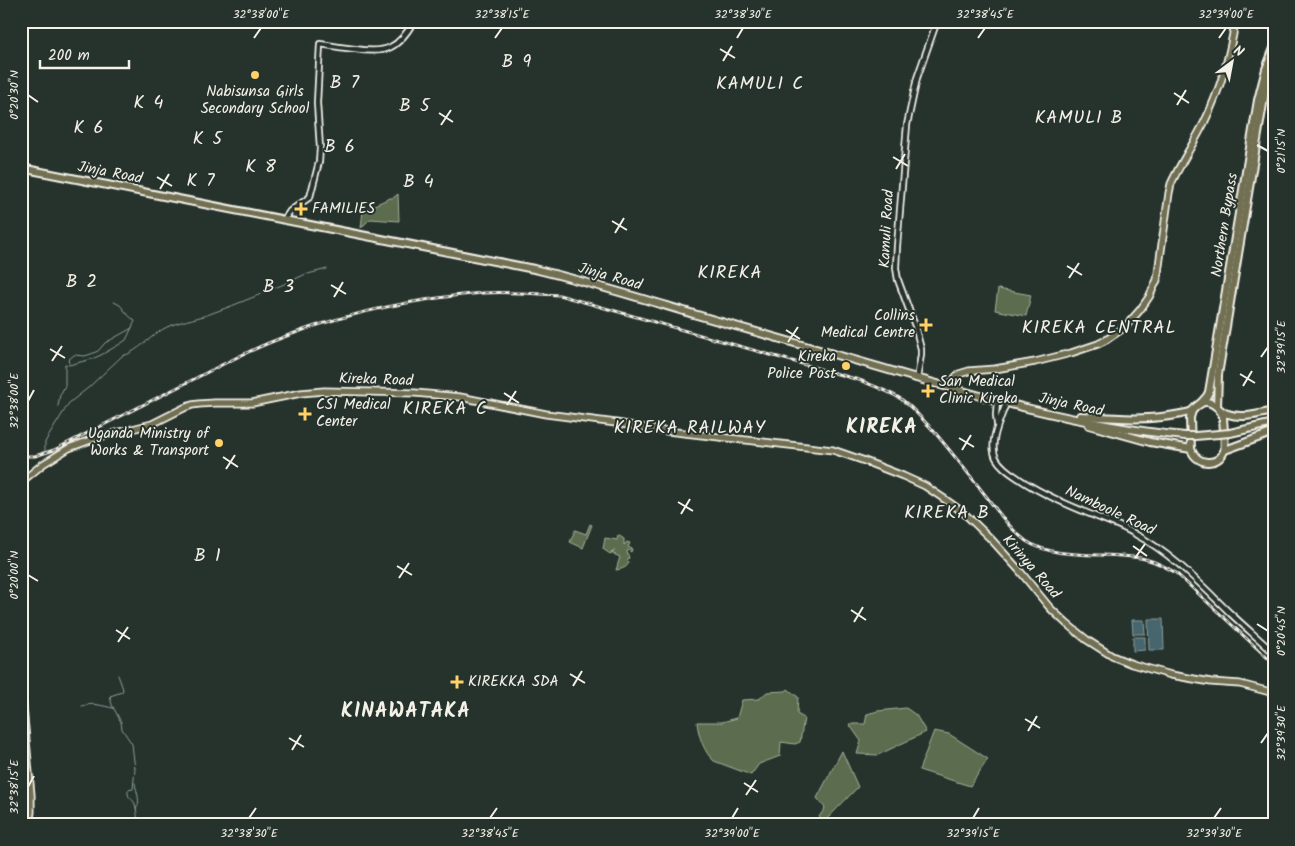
<svg xmlns="http://www.w3.org/2000/svg" width="1295" height="846" viewBox="0 0 1295 846" font-family="Kalam,sans-serif">
	<style>
		.green { fill: #5b6d4f; stroke: #a8af9c }
		.water { fill: #46656d; stroke: #8c9d9e }
		.lines { fill: none; stroke-linecap: round; stroke-linejoin: round }
		.stream { stroke: #8c9d9e; stroke-width: 1 }
		.minor-casing { stroke: #f4f1e8; stroke-width: 8 }
		.major-casing { stroke: #f4f1e8; stroke-width: 9 }
		.highway-casing { stroke: #f4f1e8; stroke-width: 10 }
		.minor { stroke: #26332d; stroke-width: 4.5 }
		.major { stroke: #716f52; stroke-width: 5.5 }
		.highway { stroke: #716f52; stroke-width: 6 }
		.rail-casing { stroke: #f4f1e8; stroke-width: 3 }
		.rail { stroke: #26332d; stroke-width: 1; stroke-dasharray: 4; stroke-linecap: butt }
		.highway-bridge-casing { stroke: #f4f1e8; stroke-width: 10; stroke-linecap: butt }
		.highway-bridge { stroke: #716f52; stroke-width: 6 }
		.ticks { fill: none; stroke: #f4f1e8; stroke-width: 2 }
		.poi-dot { fill: #ffd166; stroke: #26332d; stroke-width: 2 }
		.labels { text-anchor: middle; dominant-baseline: central; stroke-width: 4; stroke-linejoin: round; paint-order: stroke }
		.poi-label { font-size: 15px; fill: #f4f1e8; stroke: #26332d; text-anchor: start }
		.street-label { font-size: 15px; fill: #f4f1e8; stroke: #26332d }
		.quarter-label { font-size: 18px; letter-spacing: 1px; fill: #f4f1e8; stroke: #26332d }
		.district-label { font-size: 20px; font-weight: bold; letter-spacing: 1px; fill: #f4f1e8; stroke: #26332d }
		.neatline { fill: none; stroke: #f4f1e8; stroke-width: 2 }
		.ticks-label { font-size: 12px; text-anchor: middle; fill: #f4f1e8 }
	</style>
	<rect width="100%" height="100%" fill="#26332d"/>
	<filter id="ink" filterUnits="userSpaceOnUse"><feTurbulence type="fractalNoise" baseFrequency=".02" numOctaves="2"/><feDisplacementMap in="SourceGraphic" scale="10" xChannelSelector="R" yChannelSelector="G"/><feConvolveMatrix kernelMatrix="1 2 1 2 8 2 1 2 1" color-interpolation-filters="sRGB"/></filter>
	<g filter="url(#ink)">
		<g class="green">
			<path d="M398,194l1,27 -29,-2 -9,9 2,-18 27,-12h3z"/>
			<path d="M998,289l33,6 -5,21 -31,-6z"/>
			<path d="M590,524l2,1 -9,23 -13,-6 5,-12 11,4z"/>
			<path d="M618,535l6,4v6l3,-3 3,1 -2,4 4,2 -1,3 -3,-2 -1,2 2,6 -2,2 2,2c-2,6 -7,7 -13,8l4,-13 -9,-4 3,-1v-3l-4,5 -7,-5 2,-11 12,2z"/>
			<path d="M788,689l10,8 -1,17 7,4 -4,24 -5,2 -14,-2 -1,14 -21,8 -8,11 -37,-14c-10,-8 -16,-27 -17,-39h25l15,-4 5,-18 17,-1 8,-7 19,-1z"/>
			<path d="M906,708l10,7 10,17 -48,23 -21,-1 4,-13 -12,-17h16l2,-10 11,-3z"/>
			<path d="M934,731l15,3 39,25 -18,27 -51,-16z"/>
			<path d="M842,751l16,36 -34,35 -5,-5 6,-9 -8,-10z"/>
		</g>
		<g class="water">
			<path d="M1148,619h15l1,31h-15z"/>
			<path d="M1132,620h12l1,14h-12z"/>
			<path d="M1133,637h12v13l-12,1z"/>
		</g>
		<g class="lines">
			<g class="stream">
				<path d="M308,274l19,-5"/>
				<path d="M69,363l-1,-3 6,-5 11,1 6,-2 7,-3 7,-8 27,-15"/>
				<path d="M58,406l2,-11 5,-9v-22l4,1 23,-6 9,-4 19,-11 6,-4 9,-19 -7,-6 -8,-10 -6,-3"/>
				<path d="M42,452h3v-10l24,-39 19,-15 34,-32c15,-3 30,-22 45,-29 11,-5 27,-8 40,-12 34,-12 67,-26 99,-41"/>
				<path d="M23,476l2,-2"/>
				<path d="M21,477h1"/>
				<path d="M118,675l5,14 -1,3 -12,4 2,9 9,17 1,7 10,15 3,25 -2,20 -5,1c-1,9 4,7 7,14 2,6 3,15 2,21"/>
				<path d="M82,706c11,-4 20,0 31,2"/>
				<path d="M135,783c1,8 7,20 1,26"/>
			</g>
			<g class="minor-casing">
				<g id="minor">
					<path d="M284,220l6,-9 20,-14 9,-35 1,-14 -3,-45 3,-59c12,2 24,4 35,5 31,5 43,0 59,-28"/>
					<path d="M917,379l4,-24v-6l-6,-23 -17,-46 -2,-12 1,-22 10,-121 10,-47 20,-57"/>
					<path d="M997,401l-1,14 1,9"/>
					<path d="M1006,403c-5,16 -18,39 -10,55 5,9 14,15 22,20 20,14 43,24 65,33 17,8 36,13 52,23 38,20 66,51 96,80 14,13 29,26 43,39"/>
				</g>
			</g>
			<g class="major-casing">
				<g id="major">
					<path d="M948,387l6,-8 5,-5 10,-3 26,-2 40,-7 36,-9 27,-9 8,-4 19,-13 15,-17 9,-13 8,-17 12,-87 2,-9c9,-20 23,-41 33,-61 16,-33 26,-65 31,-102"/>
					<path d="M21,482l22,-18 26,-16 27,-10 56,-14 32,-16 8,-3 7,-1 16,-1h37l49,-10 23,-2 91,2 45,4 86,17 70,9 42,7 175,20 29,10 41,16 22,10 18,12 21,15 27,26 28,31 31,38 17,16 20,16 25,16 20,8 39,11 40,7 29,2 34,9"/>
					<path d="M21,685l10,110v17l-2,13"/>
				</g>
			</g>
			<g class="highway-casing">
				<g id="highway">
					<path d="M21,168l513,101c55,13 109,30 163,46 60,17 119,34 178,51 102,30 204,60 310,70"/>
					<path d="M1200,404l7,-8 2,-4 49,-292 8,-31 8,-21"/>
					<path d="M1217,407l1,-32 46,-277 3,-16 7,-18"/>
					<path d="M1192,411l-2,7 1,31c5,16 27,18 33,2 2,-6 -1,-27 -1,-35l-3,-5"/>
					<path d="M1080,416c34,2 67,5 101,-2 3,-1 8,-1 11,-3 4,-4 6,-8 13,-9 10,-1 14,10 23,12 14,5 31,0 46,-3"/>
					<path d="M1089,425l61,17 41,7"/>
					<path d="M1230,433l44,-10"/>
					<path d="M1195,436l24,-2"/>
					<path d="M1225,450l49,-18"/>
				</g>
			</g>
			<use href="#minor" class="minor"/>
			<use href="#major" class="major"/>
			<use href="#highway" class="highway"/>
			<g class="rail-casing">
				<path id="rail" d="M21,456h14l19,-6c47,-24 94,-48 142,-72 31,-16 62,-32 96,-44 59,-22 128,-36 191,-41 25,-2 50,1 76,2l300,85c15,6 29,11 42,19 11,8 20,19 30,29 19,22 37,45 55,68 12,16 24,33 40,45 30,20 84,10 119,18 12,3 21,8 31,14l98,91"/>
			</g>
			<use href="#rail" class="rail"/>
			<g class="highway-bridge-casing">
				<g id="highway-bridge">
					<path d="M1219,434l11,-1"/>
					<path d="M1185,436h10"/>
				</g>
			</g>
			<use href="#highway-bridge" class="highway-bridge"/>
		</g>
	</g>
	<path class="ticks" d="M254,38l7,-10M495,38l7,-10M737,38l6,-10M978,38l7,-10M1219,38l7,-10M720,49l15,9M723,61l9,-15M1174,93l15,10M28,95l10,7M1177,105l9,-15M439,113l14,9M441,125l10,-15M1257,145l11,6M893,157l15,9M896,169l9,-15M157,177l15,9M160,189l9,-15M612,221l15,9M615,233l9,-15M1067,266l15,9M1069,278l10,-15M331,285l15,9M334,297l9,-15M786,330l14,9M788,342l10,-15M50,349l15,9M1261,357l7,-10M52,361l10,-15M1240,374l15,9M1243,386l9,-15M504,393l15,10M28,401l6,-11M507,405l9,-14M959,438l15,9M962,450l9,-15M223,457l15,10M226,469l9,-14M678,502l15,9M681,514l9,-15M1133,546l14,10M1135,558l10,-14M397,566l15,9M28,575l10,6M399,578l10,-15M851,610l15,10M854,622l9,-15M1257,624l11,7M116,630l14,9M118,642l10,-15M570,674l15,9M573,686l9,-15M1025,719l15,9M1028,731l9,-15M289,738l15,9M1261,743l7,-10M292,750l9,-15M744,783l14,9M28,787l6,-11M746,795l10,-15M249,818l7,-10M490,818l7,-10M732,818l6,-10M973,818l6,-10M1214,818l7,-10"/>
	<g class="poi-dot">
		<circle cx="255" cy="75" r="5"/>
		<path d="M298.5 201.5h5v5h5v5h-5v5h-5v-5h-5v-5h5z"/>
		<path d="M923.5 317.5h5v5h5v5h-5v5h-5v-5h-5v-5h5z"/>
		<circle cx="846" cy="366" r="5"/>
		<path d="M925.5 383.5h5v5h5v5h-5v5h-5v-5h-5v-5h5z"/>
		<path d="M302.5 406.5h5v5h5v5h-5v5h-5v-5h-5v-5h5z"/>
		<circle cx="219" cy="443" r="5"/>
		<path d="M454.5 674.5h5v5h5v5h-5v5h-5v-5h-5v-5h5z"/>
	</g>
	<g class="labels">
		<g class="poi-label">
			<text x="255" y="92" text-anchor="middle">Nabisunsa Girls<tspan x="255" dy="17">Secondary School</tspan></text>
			<text x="312" y="209">FAMILIES</text>
			<text x="915" y="316" text-anchor="end">Collins<tspan x="915" dy="17">Medical Centre</tspan></text>
			<text x="836" y="357" text-anchor="end">Kireka<tspan x="836" dy="17">Police Post</tspan></text>
			<text x="939" y="382">San Medical<tspan x="939" dy="17">Clinic Kireka</tspan></text>
			<text x="316" y="405">CSI Medical<tspan x="316" dy="17">Center</tspan></text>
			<text x="209" y="434" text-anchor="end">Uganda Ministry of<tspan x="209" dy="17">Works &amp; Transport</tspan></text>
			<text x="468" y="682">KIREKKA SDA</text>
		</g>
		<g class="street-label">
			<text transform="translate(110 173) rotate(11)">Jinja Road</text>
			<text transform="translate(1225 225) rotate(-81)">Northern Bypass</text>
			<text transform="translate(887 229) rotate(-87)">Kamuli Road</text>
			<text transform="translate(610 277) rotate(16)">Jinja Road</text>
			<text transform="translate(376 380) rotate(2)">Kireka Road</text>
			<text transform="translate(1071 405) rotate(12)">Jinja Road</text>
			<text transform="translate(1110 511) rotate(25)">Namboole Road</text>
			<text transform="translate(1031 567) rotate(49)">Kirinya Road</text>
		</g>
		<g class="quarter-label">
			<text x="517" y="62">B 9</text>
			<text x="345" y="83">B 7</text>
			<text x="760" y="84">KAMULI C</text>
			<text x="149" y="103">K 4</text>
			<text x="415" y="106">B 5</text>
			<text x="1079" y="118">KAMULI B</text>
			<text x="89" y="128">K 6</text>
			<text x="208" y="139">K 5</text>
			<text x="340" y="147">B 6</text>
			<text x="261" y="167">K 8</text>
			<text x="201" y="181">K 7</text>
			<text x="419" y="182">B 4</text>
			<text x="730" y="273">KIREKA</text>
			<text x="82" y="282">B 2</text>
			<text x="279" y="287">B 3</text>
			<text x="1099" y="328">KIREKA CENTRAL</text>
			<text x="445" y="409">KIREKA C</text>
			<text x="690" y="428">KIREKA RAILWAY</text>
			<text x="947" y="513">KIREKA B</text>
			<text x="208" y="556">B 1</text>
		</g>
		<g class="district-label">
			<text x="882" y="428">KIREKA</text>
			<text x="406" y="712">KINAWATAKA</text>
		</g>
	</g>
	<rect width="1295" height="846" fill="none" stroke="#26332d" stroke-width="55"/>
	<g transform="translate(1232 62) rotate(32)" stroke="#26332d" stroke-width="4" paint-order="stroke">
	<path d="M0-4L9 19L0 12L-9 19Z" fill="#f4f1e8"/>
	<text y="-8" font-size="14" font-weight="bold" text-anchor="middle" fill="#f4f1e8">N</text>
	</g>
	<path d="M40 60v8h89v-8" fill="none" stroke="#f4f1e8" stroke-width="2.5"/>
	<text x="48" y="60" font-size="15" fill="#f4f1e8" stroke="#26332d" stroke-width="4" paint-order="stroke">200 m</text>
	<rect x="28" y="28" width="1240" height="790" class="neatline"/>
	<g class="ticks-label">
		<text x="261" y="18">32°38'00"E</text>
		<text x="502" y="18">32°38'15"E</text>
		<text x="743" y="18">32°38'30"E</text>
		<text x="985" y="18">32°38'45"E</text>
		<text x="1226" y="18">32°39'00"E</text>
		<text transform="translate(14 95) rotate(-90)" y="4">0°20'30"N</text>
		<text transform="translate(1281 151) rotate(-90)" y="4">0°21'15"N</text>
		<text transform="translate(1281 347) rotate(-90)" y="4">32°39'15"E</text>
		<text transform="translate(14 401) rotate(-90)" y="4">32°38'00"E</text>
		<text transform="translate(14 575) rotate(-90)" y="4">0°20'00"N</text>
		<text transform="translate(1281 631) rotate(-90)" y="4">0°20'45"N</text>
		<text transform="translate(1281 733) rotate(-90)" y="4">32°39'30"E</text>
		<text transform="translate(14 787) rotate(-90)" y="4">32°38'15"E</text>
		<text x="249" y="837">32°38'30"E</text>
		<text x="490" y="837">32°38'45"E</text>
		<text x="732" y="837">32°39'00"E</text>
		<text x="973" y="837">32°39'15"E</text>
		<text x="1214" y="837">32°39'30"E</text>
	</g>
</svg>
